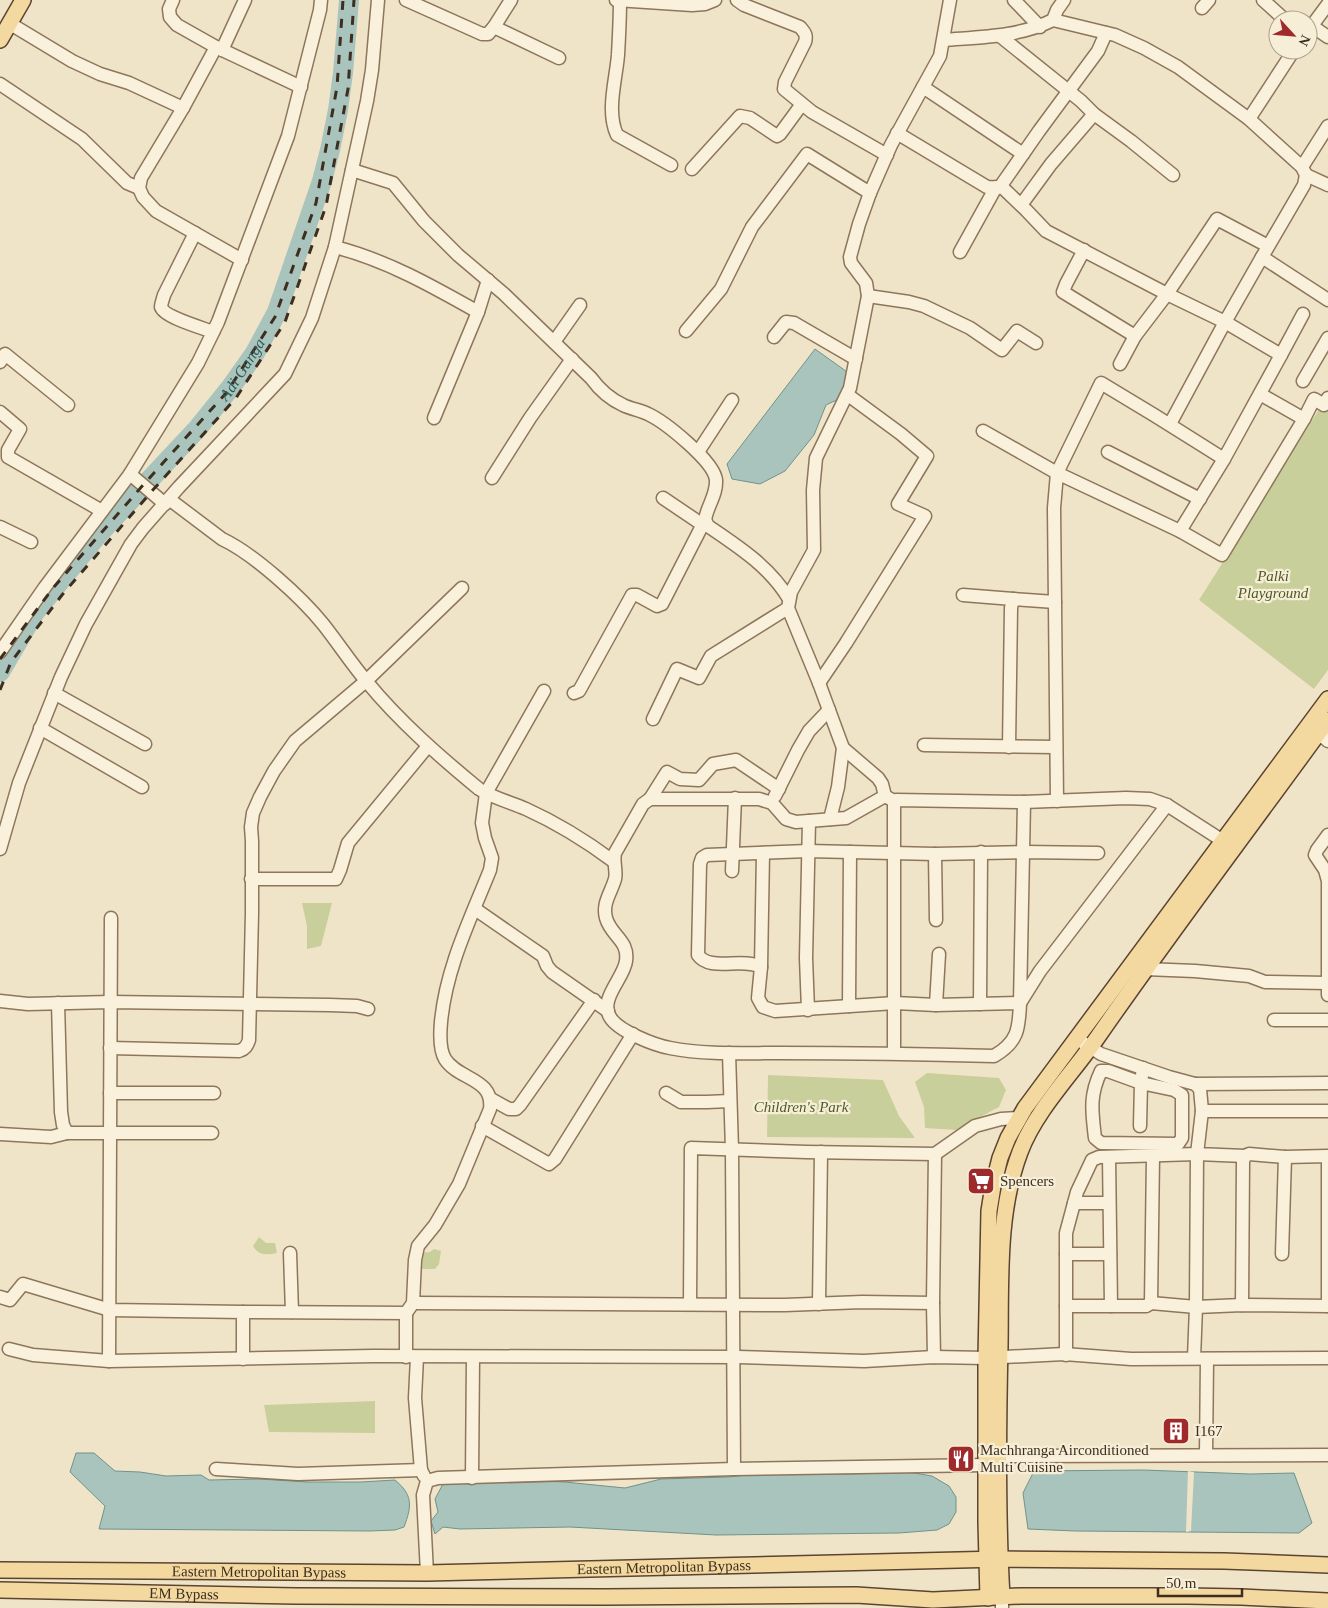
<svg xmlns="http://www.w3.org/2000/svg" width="1328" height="1608" viewBox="0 0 1328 1608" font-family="'Times New Roman',serif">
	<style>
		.green { fill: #c9cf9b }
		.water { fill: #a9c4bc; stroke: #6f938a }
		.pier { fill: #f0e4c8 }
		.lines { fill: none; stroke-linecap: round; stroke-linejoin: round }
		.river { stroke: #a9c4bc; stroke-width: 20 }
		.minor-casing { stroke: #8d765c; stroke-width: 15 }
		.major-casing { stroke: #5b4430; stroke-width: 18 }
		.minor { stroke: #faf1dc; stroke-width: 12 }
		.major { stroke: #f3d9a0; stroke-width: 15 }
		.rail { stroke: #3d2e20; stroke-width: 3; stroke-dasharray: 9 9; stroke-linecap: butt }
		.labels { text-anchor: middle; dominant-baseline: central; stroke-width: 4.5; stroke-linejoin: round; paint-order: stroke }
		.park-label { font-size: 15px; font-style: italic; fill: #4d5a26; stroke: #f7eed8 }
		.poi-label { font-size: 15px; fill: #3d2e20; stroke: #f7eed8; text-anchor: start }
		.street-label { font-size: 15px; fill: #3d2e20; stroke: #f7eed8 }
		.water-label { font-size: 16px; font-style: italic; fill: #2f5d5a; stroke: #f7eed8 }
	</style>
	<rect width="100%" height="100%" fill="#f0e4c8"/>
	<g class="green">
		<path d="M1328,395v275l-14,19 -115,-89z"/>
		<path d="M302,903h30l-11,43 -14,3v-23z"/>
		<path d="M927,1073l72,5 7,12 -7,17 -43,23 -31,-2 -1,-21 -9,-25z"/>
		<path d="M768,1075l115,5 16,36 16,22 -148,-1z"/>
		<path d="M259,1237l7,6h9l2,10c-11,2 -18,3 -24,-7z"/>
		<path d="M434,1249l7,2 -2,13 -4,5h-17v-16l12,-1z"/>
		<path d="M375,1401v32l-106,-1 -5,-27z"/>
	</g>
	<g class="water">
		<path d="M815,349l35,25 -9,24 -15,7 -12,30 -29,36 -25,13 -28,-5 -5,-15z"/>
		<path d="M76,1453h18l21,18 25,1 26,4 35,-1 8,5 50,-1 49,3h53l34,-2c18,15 17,26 9,47l-9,3 -26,1 -270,-2 6,-23 -35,-34z"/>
		<path d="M1143,1470l107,4 44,-1 18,50 -13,10 -224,-2 -47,-2 -5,-36 11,-22z"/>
		<path d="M772,1472l76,2 60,-2 24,4 17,10 7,11v15l-7,12 -12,6 -38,3 -183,2 -146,-8 -110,2 -17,-2 -8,7 -4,-13 7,-9 -3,-13 9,-17 73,-2 48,2 60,6 36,-9 67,-2z"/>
	</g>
	<path class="pier" d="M1188,1471l6,1 -3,59 -5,1z"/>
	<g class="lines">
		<path class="river" d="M0,672l35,-60 62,-76 101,-108 33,-41 24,-34 22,-41 45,-131 8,-31 8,-40 5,-37 6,-73"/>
		<g class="minor-casing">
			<g id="minor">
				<path d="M173,0l-4,9 1,8 7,8 39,22 85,40"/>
				<path d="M406,0l76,34h6l6,-7 65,31"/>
				<path d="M616,0l76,5 13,-1 10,-4"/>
				<path d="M620,0c0,18 -1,37 -2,55 -2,25 -12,56 -1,80l54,30"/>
				<path d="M737,0l7,5 56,22c5,6 7,8 5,15l-20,40 -1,7 28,23 75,43"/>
				<path d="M1014,0l26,27"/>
				<path d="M1263,0l22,20"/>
				<path d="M1202,8l7,-8"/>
				<path d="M1053,20l62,15 29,13 34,19 71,52 53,48 4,8 -2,10 -42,72"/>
				<path d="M9,23l63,38 28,13 29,9 54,25 -42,70 -2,10 4,9 13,14 86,49"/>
				<path d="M1312,26l16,11"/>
				<path d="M494,27l17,-27"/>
				<path d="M1308,31l20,-27"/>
				<path d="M1000,36l81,65 13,13 37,27 42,34"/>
				<path d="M944,40c37,-3 75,-3 109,-20l4,-10 7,-10"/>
				<path d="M222,50l23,-50"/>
				<path d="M0,84l82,55 45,44 12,5"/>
				<path d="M923,87l100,67"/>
				<path d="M183,108l33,-61"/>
				<path d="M1249,119l45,-69"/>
				<path d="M897,133l90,54 16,1 23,22 20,21 121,63 58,28 37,-65 66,43"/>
				<path d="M1302,167l26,-41"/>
				<path d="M692,169l48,-53 10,2 27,18 3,-2 22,-30"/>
				<path d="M352,170l41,13 31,38 34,34 46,39 87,84c8,11 19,21 32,27 8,4 17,5 25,9 17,8 66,47 68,66 1,15 -9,26 -11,40l-43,84 -5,2 -20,-11h-5l-53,96 -5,2"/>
				<path d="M1306,175l22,10"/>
				<path d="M1000,187l39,-56 59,-80 8,-18"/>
				<path d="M1021,205l30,-41 43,-50"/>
				<path d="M195,233l-31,62c-1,4 -3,9 -3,12 3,10 42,21 52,25"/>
				<path d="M335,247c51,13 97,39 143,65"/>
				<path d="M1084,250l-18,34 -3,8 72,44"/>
				<path d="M960,252l36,-65"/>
				<path d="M868,296l41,6 15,4 46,22 32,22 15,-19 19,12"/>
				<path d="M686,331l35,-42 31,-62 55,-73 63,39"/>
				<path d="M774,337l12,-15 8,1 62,36"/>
				<path d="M554,342l26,-37"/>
				<path d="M1281,355l22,-41"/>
				<path d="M0,362l5,-8 63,51"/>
				<path d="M1120,364l15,-28 32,-42 50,-75 51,27"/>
				<path d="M1303,381l25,-43"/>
				<path d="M0,412l20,17 -12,21v7l94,54"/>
				<path d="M434,418l44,-106 10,-32"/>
				<path d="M1304,419l10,-20 10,6 4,-7"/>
				<path d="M983,431l74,42 123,58 42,24 82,-136 -44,-25"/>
				<path d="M698,452l34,-52"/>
				<path d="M1108,452l92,47"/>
				<path d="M130,474l35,30"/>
				<path d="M492,478l38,-60 42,-59"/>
				<path d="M663,498l40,27"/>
				<path d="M169,499l53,40c32,15 79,58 101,85 15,19 28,39 44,58 33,40 72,74 112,107 14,9 31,13 47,20 31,14 60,32 87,52"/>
				<path d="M705,520l3,6c31,21 62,41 81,73"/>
				<path d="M0,527l31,15"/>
				<path d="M1180,531l44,-72"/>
				<path d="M963,595l50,4"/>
				<path d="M0,652l45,-65 85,-113 68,-111 20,-41 70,-186 32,-126 1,-10"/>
				<path d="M819,683l27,-40 79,-127 -27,-12 29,-48 -26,-22 -53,-39"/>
				<path d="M54,693l91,51"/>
				<path d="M653,719l24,-50 22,9 12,-22 77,-48"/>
				<path d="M1311,727l17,14"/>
				<path d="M40,728l102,59"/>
				<path d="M924,745l132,2"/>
				<path d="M1009,747l2,-139 2,-9 42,3"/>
				<path d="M843,748l35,30 4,6 3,12 9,5 2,-1 128,2 102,-4 24,1 17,6 56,36"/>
				<path d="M775,796l23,-46 11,-19 20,-21"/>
				<path d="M650,799l17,-27 13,7 19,1 14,-16 23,-4 43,29"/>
				<path d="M1057,801l-3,-293 3,-35 44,-90 53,32 70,44 57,-104 -56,-33 -55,102"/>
				<path d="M1024,802l-4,201 20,-32 127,-166"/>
				<path d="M830,819l8,-32 5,-39 -24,-65 -31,-75 3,-16 23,-42 -1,-60 3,-32 34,-70 18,-92 -2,-13 -15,-20 -1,-6 9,-33 11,-31 21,-48 49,-89 10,-56"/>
				<path d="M1328,835l-11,15 -2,5 10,15 3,11v114"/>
				<path d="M0,849l19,-66 42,-106 25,-53 45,-80 12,-16 36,-41 106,-113 27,-56 23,-71 32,-146 5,-31 6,-70"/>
				<path d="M763,853l-2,114 -3,31 5,9 12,4 120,-8 41,2 84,-2c-1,26 -2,39 -26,53 -71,-2 -143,-3 -215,-3 -36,0 -74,2 -109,-5 -16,-3 -52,-17 -60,-31 -11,-18 14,-39 16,-56 3,-21 -15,-25 -20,-43 -4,-15 5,-25 9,-39 2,-7 -2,-17 0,-26l28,-49 7,-5h109l13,4 14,16 10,3 50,-4 39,-22"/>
				<path d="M935,854l1,66"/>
				<path d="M732,871l3,-73"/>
				<path d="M251,879h85l4,-9 8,-27 80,-97"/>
				<path d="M475,909l68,47 4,10 5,6 56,39"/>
				<path d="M111,918l-2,443 264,-5 365,1 126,4 70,-4 52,1 78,-4 67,5 197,-1"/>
				<path d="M761,967c-19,-10 -51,5 -63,-12l2,-91 2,-6 5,-3 101,-4 127,3 89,-2 74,1"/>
				<path d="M1145,969l50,2 54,5 16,6 63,1"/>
				<path d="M0,1001l28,3 82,-2 220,3 27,1 11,3"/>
				<path d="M58,1003l3,109 2,13 4,8h145"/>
				<path d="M980,1004l1,-152"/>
				<path d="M936,1005l3,-51"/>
				<path d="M849,1006l1,-154"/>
				<path d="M808,1010l-2,-52 3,-137"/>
				<path d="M1274,1020h54"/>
				<path d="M1082,1042l19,12 68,23 26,7 5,5 2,22h126"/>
				<path d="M110,1048l129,3c6,-2 8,-5 10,-11l3,-127v-72l-1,-14 2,-14 7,-16 14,-26 21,-30 71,-60 96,-93"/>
				<path d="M729,1053l3,97 2,319"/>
				<path d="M894,1053v-252"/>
				<path d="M1195,1084l133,-1"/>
				<path d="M110,1093h104"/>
				<path d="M666,1093l15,9h26l23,-1"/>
				<path d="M491,1099l18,10h7l4,-4 74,-105"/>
				<path d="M1202,1111l-5,43 48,2"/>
				<path d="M482,1126l67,38 6,-5 78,-125"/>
				<path d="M1140,1126l1,-43 -33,-12h-7c-12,25 -9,41 -6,67l6,5 77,1 4,-6v-43l-8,-5 -33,-7 2,-15"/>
				<path d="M0,1134l51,3 16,-4"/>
				<path d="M1109,1157l2,149"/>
				<path d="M1074,1203h35"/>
				<path d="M290,1253l2,59"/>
				<path d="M1066,1254h44"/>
				<path d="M1282,1254l3,-97"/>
				<path d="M0,1297l10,3 13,-16 87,26 133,2v47"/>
				<path d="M413,1303l372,2 77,-3 71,1"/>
				<path d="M1151,1303l45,4 46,-2 86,1"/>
				<path d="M690,1304l1,-156 115,4 129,2 40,-28 26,-7 18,-1"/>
				<path d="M819,1304l2,-152"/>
				<path d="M1242,1305l1,-144 2,-5 4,-2 36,3 43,-1v150"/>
				<path d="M1066,1306h80l5,-3 2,-147"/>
				<path d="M243,1312l163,1 7,-10 2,-43 3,-14 17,-21 24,-41 31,-75c4,-31 -32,-29 -45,-50 -6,-10 -5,-26 -4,-37 5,-54 29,-102 49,-152l2,-12 -7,-20 -3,-15 4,-30 58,-102"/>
				<path d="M9,1349l24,6 76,6"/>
				<path d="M1066,1355v-122l11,-41 15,-32 7,-3 98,-3 -1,153 -2,51"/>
				<path d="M406,1357v-44"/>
				<path d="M417,1357l-2,41 6,72 3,6"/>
				<path d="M934,1357l-1,-54 2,-149"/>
				<path d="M1206,1455l1,-96"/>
				<path d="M998,1456l330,-1"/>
				<path d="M216,1469l82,5 123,-4"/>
				<path d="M472,1478l1,-121"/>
				<path d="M427,1573l-4,-78 4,-14 11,-3 296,-9 252,-4"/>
				<path d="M1002,1597v11"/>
			</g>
		</g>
		<g class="major-casing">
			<g id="major">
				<path d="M0,40l23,-40"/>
				<path id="s1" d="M0,1570l427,3 573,-14 224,2 104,4"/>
				<path id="s2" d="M0,1590l296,6 310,1 250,-2 77,5 87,-4h168l53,1 87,4"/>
				<path d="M1002,1597c-5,-84 -4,-167 -2,-251 1,-64 -3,-133 20,-194 16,-42 52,-78 77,-114 75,-108 154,-212 231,-318"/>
				<path d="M988,1598l-2,-76v-164l3,-147 4,-25 7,-28 8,-20 17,-30 303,-409"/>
			</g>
		</g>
		<use href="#minor" class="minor"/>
		<use href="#major" class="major"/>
		<g class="rail">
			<path id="s3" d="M0,659l53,-71 91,-104 83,-92 48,-75 41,-114 21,-116 6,-87"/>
			<path d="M0,690l11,-28 51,-67 90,-104 84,-93 49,-76 41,-116 22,-117 6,-89"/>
		</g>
	</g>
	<defs>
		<g id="supermarket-square" transform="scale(1.4375)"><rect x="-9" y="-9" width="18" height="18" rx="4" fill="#9e2a2b" stroke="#f7eed8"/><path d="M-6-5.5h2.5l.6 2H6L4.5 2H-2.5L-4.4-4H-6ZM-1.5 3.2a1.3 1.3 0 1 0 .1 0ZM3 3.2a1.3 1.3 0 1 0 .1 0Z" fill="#fff"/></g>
		<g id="building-square" transform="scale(1.4375)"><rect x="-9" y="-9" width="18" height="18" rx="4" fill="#9e2a2b" stroke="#f7eed8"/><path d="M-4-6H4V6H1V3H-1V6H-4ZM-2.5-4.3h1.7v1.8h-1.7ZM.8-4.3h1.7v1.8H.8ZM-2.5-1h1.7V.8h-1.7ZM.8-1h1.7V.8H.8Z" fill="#fff"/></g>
		<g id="restaurant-square" transform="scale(1.4375)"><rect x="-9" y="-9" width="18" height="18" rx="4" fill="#9e2a2b" stroke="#f7eed8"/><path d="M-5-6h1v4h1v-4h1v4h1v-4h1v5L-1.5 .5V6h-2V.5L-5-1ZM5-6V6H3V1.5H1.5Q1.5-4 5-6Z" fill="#fff"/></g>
	</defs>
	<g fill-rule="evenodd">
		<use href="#supermarket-square" x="981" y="1181"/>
		<use href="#building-square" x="1176" y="1431"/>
		<use href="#restaurant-square" x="961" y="1459"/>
	</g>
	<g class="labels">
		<g class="park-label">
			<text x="1273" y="576">Palki<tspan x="1273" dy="17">Playground</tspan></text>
			<text x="801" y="1107">Children's Park</text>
		</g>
		<g class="poi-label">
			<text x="1000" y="1181">Spencers</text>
			<text x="1195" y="1431">I167</text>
			<text x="980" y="1450">Machhranga Airconditioned<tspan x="980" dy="17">Multi Cuisine</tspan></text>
		</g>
		<g class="street-label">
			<text stroke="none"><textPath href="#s1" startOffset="664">Eastern Metropolitan Bypass</textPath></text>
			<text stroke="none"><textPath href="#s1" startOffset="259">Eastern Metropolitan Bypass</textPath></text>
			<text stroke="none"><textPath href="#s2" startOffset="184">EM Bypass</textPath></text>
		</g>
		<g class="water-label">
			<text stroke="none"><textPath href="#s3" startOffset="378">Adi Ganga</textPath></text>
		</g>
	</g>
	<g transform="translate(1293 35) rotate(116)"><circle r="24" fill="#f7eed8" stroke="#ada18e"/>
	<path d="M0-4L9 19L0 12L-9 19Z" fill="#9e2a2b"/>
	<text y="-8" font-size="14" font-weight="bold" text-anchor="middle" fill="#3d2e20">N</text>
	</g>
	<path d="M1158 1588v8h84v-8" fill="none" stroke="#3d2e20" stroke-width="2.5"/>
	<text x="1166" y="1588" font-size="15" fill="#3d2e20" stroke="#f7eed8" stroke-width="4" paint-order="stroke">50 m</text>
</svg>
